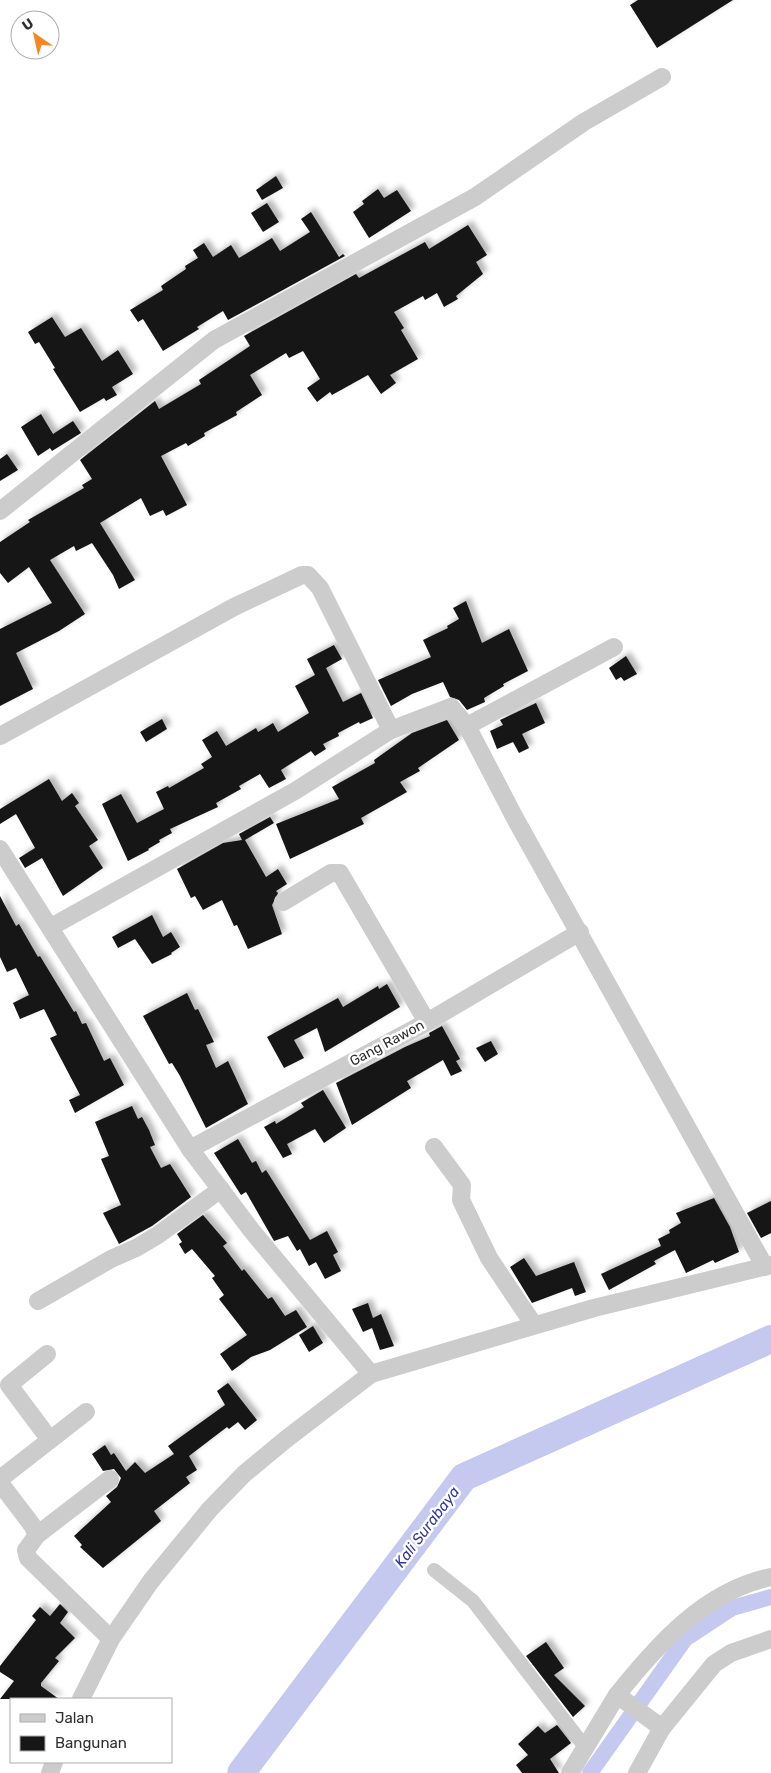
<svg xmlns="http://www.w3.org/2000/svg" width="771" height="1773" viewBox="0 0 771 1773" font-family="Rubik,sans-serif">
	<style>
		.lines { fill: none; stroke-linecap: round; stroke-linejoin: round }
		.canal { stroke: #c5c8ef; stroke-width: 16 }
		.river { stroke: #c5c8ef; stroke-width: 28 }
		.building { fill: #161616; filter: url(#shadow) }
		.pedestrian { stroke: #ccc; stroke-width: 14 }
		.minor { stroke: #ccc; stroke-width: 18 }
		.labels { text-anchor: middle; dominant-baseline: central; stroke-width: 5; stroke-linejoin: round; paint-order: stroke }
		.street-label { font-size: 14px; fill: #2f2f2f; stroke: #fff }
		.water-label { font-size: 15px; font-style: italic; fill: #353a98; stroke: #fff }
	</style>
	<defs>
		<filter id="shadow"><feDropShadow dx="4.5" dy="-4.5" stdDeviation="2.5" flood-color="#0004"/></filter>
	</defs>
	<rect width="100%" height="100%" fill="#fff"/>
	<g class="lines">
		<path class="canal" d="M590,1773l95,-134 47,-31 39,-11"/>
		<path class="river" d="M241,1773l223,-296 307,-138"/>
	</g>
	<g class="building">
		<path d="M638,0h95l-76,48 -27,-43z"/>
		<path d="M276,176l7,12 -21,12 -6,-10z"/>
		<path d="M378,189l6,9 13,-8 14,21 -42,27 -16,-26 11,-8 -2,-3z"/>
		<path d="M267,203l12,19 -16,10 -12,-19z"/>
		<path d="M311,212l28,45 4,-3 2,2 -117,64 -5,-9 -26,16 2,2 -36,22 -20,-32 -5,3 -8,-12 33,-20 -2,-4 25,-17 -1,-3 13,-8 -5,-8 11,-7 9,14 18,-12 8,13 33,-20 8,13 30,-19 -9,-13z"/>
		<path d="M468,225l19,30 -11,7 7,12 -27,22 2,3 -14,8 -7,-14 -12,7 -2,-4 -29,16 10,16 -3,2 17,29 -28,16 6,8 -15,11 -13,-19 -36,20 -2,-3 -13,10 -10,-14 13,-9 -17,-28 -14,7 -3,-5 -36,22 12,20 -26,17 1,3 -33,18 1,3 -17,10 -2,-3 -25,13 26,49 -21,11 -3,-6 -13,6 -9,-18 -41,25 35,57 -16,9 -6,-14 -21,-32 -16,8 -2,-5 -24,14 35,54 -26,17 -43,22 17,36 -33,17v-77l52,-26 -23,-36 -21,16 -8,-10v-31l30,-20 -2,-2 56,-32 -2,-3 10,-6 -12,-19 75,-59 4,8 42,-25 -2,-4 51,-34 -6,-10 112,-62 3,4 66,-36 4,7z"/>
		<path d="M52,317l13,20 16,-9 21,33 16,-11 15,24 -21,13 5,8 -11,6 -2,-3 -24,14 -27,-43 2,-1 -16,-26 -4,2 -7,-12z"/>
		<path d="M41,414l12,20 20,-13 8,12 -29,18 -2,-3 -12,8 -17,-29z"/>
		<path d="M7,454l11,16 -18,11v-22z"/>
		<path d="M466,601l16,42 27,-14 19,42 -25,13 1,2 -20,12 1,4 -18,8 -8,-10 -9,-3 -7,-15 -31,12 -21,12 -13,-26 53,-23 -8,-17 25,-12 -1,-2 12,-7 -6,-11z"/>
		<path d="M334,645l8,14 -16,9 17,34 18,-9 12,25 -13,6 -1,-2 -21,11 1,3 -16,8 3,5 -11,7 -4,-5 -30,19 5,9 -17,9 -9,-14 -21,12 2,3 -25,14 2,4 -48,22 2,4 -13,7 1,2 -12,7 1,1 -21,11 -26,-57 19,-10 16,29 27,-14 -8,-17 12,-6 1,2 35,-20 -3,-4 11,-7 -10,-17 15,-9 9,15 30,-18 2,4 15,-9 5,9 31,-19 -14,-27 20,-11 -8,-16z"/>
		<path d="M626,656l11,18 -13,7 -3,-4 -5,3 -7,-12z"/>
		<path d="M536,703l9,20 -23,11 7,14 -10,5 -6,-11 -16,7 -7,-18 13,-6 -3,-5z"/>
		<path d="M162,719l5,10 -21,13 -6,-10z"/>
		<path d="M447,720l12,20 -41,28 2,3 -20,11 7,10 -46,26 3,6 -74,35 -14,-35 63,-25 -7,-12 43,-24 -1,-3 38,-27z"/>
		<path d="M49,779l13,22 10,-8 7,10 -4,3 23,34 -9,6 14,22 -40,28 -21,-38 -17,10 -6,-10 16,-10 -19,-34 -16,10v-15z"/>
		<path d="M270,817l4,6 -29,17 21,37 12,-8 9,15 -11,7 2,2 -6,12 10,29 -34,15 -11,-24 -3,1 -12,-26 -19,10 -8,-14 -4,2 -14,-29 46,-26 19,-3 -3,-6z"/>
		<path d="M0,896l16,30 3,-2 19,33 2,-1 34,56 2,-1 6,13 4,-1 18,38 6,-3 14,27 -49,28 -6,-13 11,-5 -30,-57 7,-3 -13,-26 -24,10 -7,-16 16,-8 -13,-27 -9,4 -7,-15z"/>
		<path d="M152,915l11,22 8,-5 9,15 -9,6 1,1 -20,10 -17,-25 -17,9 -6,-11z"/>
		<path d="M387,984l13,23 -75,45 -8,-24 -23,12 10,18 -20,10 -17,-31 71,-39 5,9 35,-21 1,3z"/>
		<path d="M187,993l8,17 3,-1 16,33 -8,3 10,23 12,-7 20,43 -42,24 -26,-52 -8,-13 -3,1 -26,-48z"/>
		<path d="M442,1026l18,33 -4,2 6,10 -11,5 -8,-16 -36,21 4,7 -59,37 -16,-42 69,-36 25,-11 -1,-3z"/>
		<path d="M491,1041l7,13 -13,8 -9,-14z"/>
		<path d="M323,1090l23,38 -22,15 -9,-14 -28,15 5,10 -9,4 -19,-31 11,-6 1,3 28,-17 -3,-4z"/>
		<path d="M132,1106l6,13 4,-2 7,13 6,15 -5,2 11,21 9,-4 21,33 -39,29 -33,18 -16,-31 18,-8 -20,-46 8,-3 -14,-34z"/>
		<path d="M238,1139l14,24 4,-2 6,12 4,-3 44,70 17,-9 11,21 -5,3 8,16 -16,8 -9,-17 -7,4 -9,-17 -3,2 -9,-15 -14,5 -28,-49 -5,3 -27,-42z"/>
		<path d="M714,1198l16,29 9,25 -24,11 -2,-3 -27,13 -11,-23 -21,11 2,3 -47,26 -8,-16 60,-28 -3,-7 12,-6 -1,-3 12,-7 -5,-10z"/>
		<path d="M771,1201v32l-10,5 -14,-25z"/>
		<path d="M203,1215l24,28 -4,3 19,25 2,-2 24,30 4,-2 13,19 11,-6 11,17 -37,23 -19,7 -19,14 -12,-17 27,-19 -28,-36 5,-4 -12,-17 3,-2 -23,-27 -7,5 -6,-10 3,-2 -5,-8z"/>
		<path d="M524,1258l12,18 38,-14 12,30 -11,4 -3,-8 -40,15 -22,-36z"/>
		<path d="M368,1303l5,15 8,-4 13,32 -14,4 -8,-22 -9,4 -11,-23z"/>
		<path d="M313,1326l10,17 -14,9 -10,-17z"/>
		<path d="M228,1383l29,37 -12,10 -7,-8 -9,7 -2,-2 -38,29 8,14 -11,7 4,6 -36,28 7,10 -58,47 -23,-21 2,-2 -8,-9 37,-34 -5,-6 11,-9 4,-9 -7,-9 -11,2 -11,-17 13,-9 6,10 3,-2 12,18 9,-9 10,11 29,-19 -6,-8 57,-41 -8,-14z"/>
		<path d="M60,1604l8,8 -8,11 15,15 -20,20 4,3 -18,22v3l18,13h-59l14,-18 -14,-9v-6l36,-46 -4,-4 8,-9 10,9z"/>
		<path d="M546,1642l18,26 -10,7 31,31 -12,11 -47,-61z"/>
		<path d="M557,1725l14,18 -21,16 9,14h-37l-6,-8 12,-10 -10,-11 20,-18 7,7z"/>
	</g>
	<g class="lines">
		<path class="pedestrian" d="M434,1570l39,31 112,146"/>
		<g class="minor">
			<path d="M0,511l214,-171 261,-143 109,-75 78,-45"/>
			<path d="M467,726l147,-79"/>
			<path d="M0,736l234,-129 68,-32h6l12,13 71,142"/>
			<path d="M0,849l190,300 62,82 119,143"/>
			<path d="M283,902l48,-29h9l87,149"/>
			<path d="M51,927l244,-136 96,-61 60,-23 16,19 49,94 249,447"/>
			<path d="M434,1147l28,38 -1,15 28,58 45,67"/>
			<path d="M190,1149l237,-127 153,-90"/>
			<path d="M38,1301l73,-42 25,-11 22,-13 63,-46"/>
			<path d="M47,1354l-38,31 41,55"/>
			<path d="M0,1479l86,-67"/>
			<path d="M0,1483l32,42 5,10 -11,15 2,8 83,81"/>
			<path d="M37,1535l73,-56"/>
			<path d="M617,1695c40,-50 87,-104 154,-118"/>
			<path d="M81,1699l30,-60 40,-58 59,-72 34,-35 41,-34 86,-66 223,-66 177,-43"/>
			<path d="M50,1773l4,-11"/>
			<path d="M570,1773l47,-78 45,33"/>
			<path d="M637,1773l25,-45 52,-64 17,-11 40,-14"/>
		</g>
	</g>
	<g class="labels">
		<g class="street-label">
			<text transform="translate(387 1043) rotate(-28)">Gang Rawon</text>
		</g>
		<g class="water-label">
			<text transform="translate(427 1527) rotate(-53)">Kali Surabaya</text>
		</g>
	</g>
	<rect x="10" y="1698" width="162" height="65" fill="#ffffff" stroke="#acacac"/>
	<rect x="20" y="1714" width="25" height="8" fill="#cccccc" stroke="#acacac"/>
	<text x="55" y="1723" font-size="15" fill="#2f2f2f">Jalan</text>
	<rect x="20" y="1736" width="25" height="15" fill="#161616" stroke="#acacac"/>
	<text x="55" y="1748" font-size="15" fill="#2f2f2f">Bangunan</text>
	<g transform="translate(35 35) rotate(326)"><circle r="24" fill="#ffffff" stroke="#acacac"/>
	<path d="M0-4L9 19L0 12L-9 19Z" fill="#f58822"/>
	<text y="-8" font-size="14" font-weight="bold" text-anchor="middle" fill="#2f2f2f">U</text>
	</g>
</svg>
